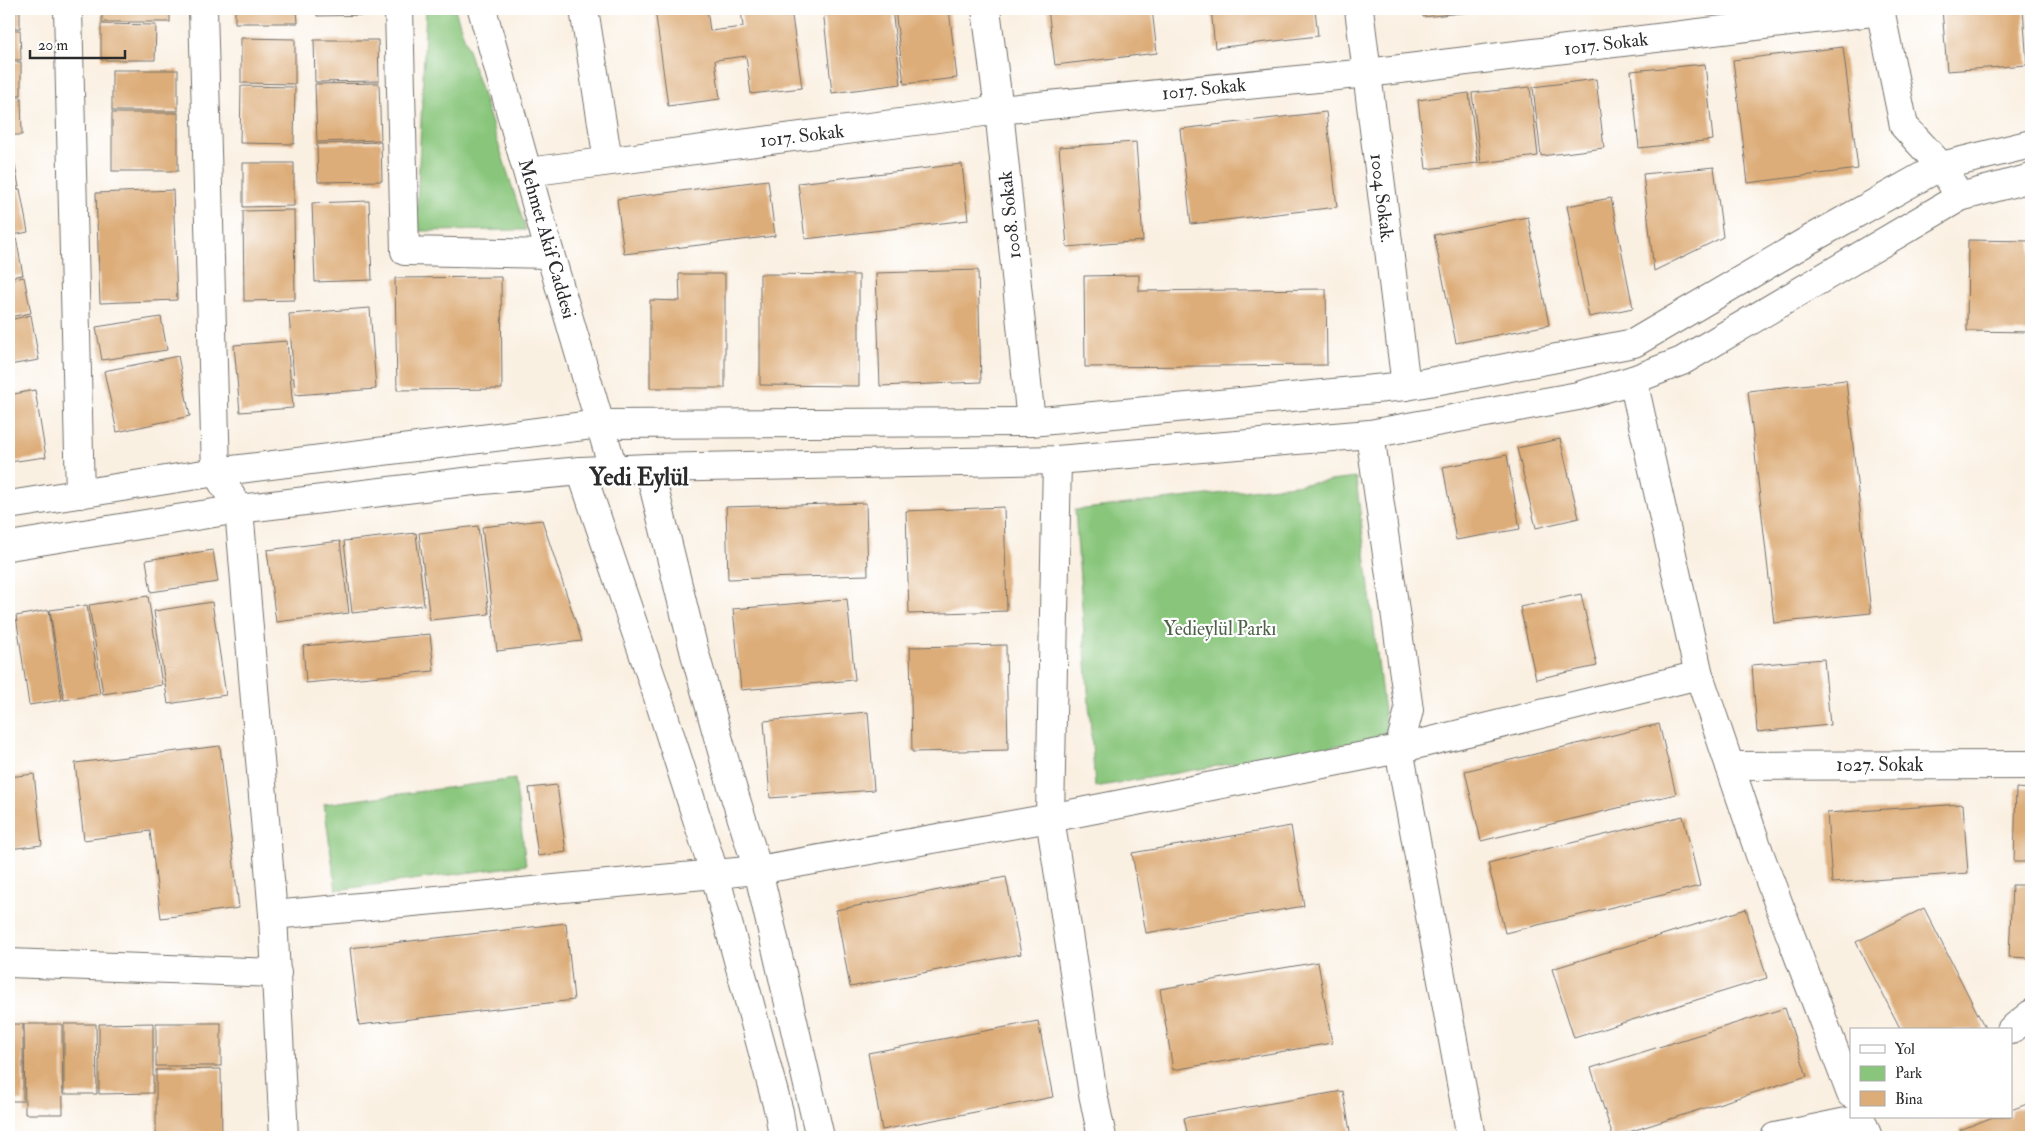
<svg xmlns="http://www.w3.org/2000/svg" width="2040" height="1146" viewBox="0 0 2040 1146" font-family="'IM FELL Double Pica',serif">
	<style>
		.green { fill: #89c67c; stroke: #5a7854 }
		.building { fill: #ddad79 }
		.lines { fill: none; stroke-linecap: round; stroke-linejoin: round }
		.street-casing { stroke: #73706b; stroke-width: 30 }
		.secondary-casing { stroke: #73706b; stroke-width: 30 }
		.street { stroke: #fff; stroke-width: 28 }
		.secondary { stroke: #fff; stroke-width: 28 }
		.labels { text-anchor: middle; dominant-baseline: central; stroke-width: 4.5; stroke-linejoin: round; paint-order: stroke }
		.street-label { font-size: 19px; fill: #2b2b2b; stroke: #fff }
		.park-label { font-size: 19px; fill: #4c6147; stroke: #fff }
		.district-label { font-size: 24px; font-weight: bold; fill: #2b2b2b; stroke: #fff }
	</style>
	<rect width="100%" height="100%" fill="#fff"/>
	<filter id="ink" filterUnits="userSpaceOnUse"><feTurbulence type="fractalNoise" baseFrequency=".02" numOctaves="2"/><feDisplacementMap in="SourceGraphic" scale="10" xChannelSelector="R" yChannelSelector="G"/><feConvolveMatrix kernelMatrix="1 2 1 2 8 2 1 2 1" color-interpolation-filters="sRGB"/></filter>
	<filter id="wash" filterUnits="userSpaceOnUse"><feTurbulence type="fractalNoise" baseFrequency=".0096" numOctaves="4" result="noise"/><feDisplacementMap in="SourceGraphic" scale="20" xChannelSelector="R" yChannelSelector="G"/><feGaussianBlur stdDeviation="1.12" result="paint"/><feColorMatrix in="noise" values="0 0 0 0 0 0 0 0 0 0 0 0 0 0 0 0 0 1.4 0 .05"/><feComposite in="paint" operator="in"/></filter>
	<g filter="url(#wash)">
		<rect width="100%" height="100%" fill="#faf0e2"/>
		<g class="green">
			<path d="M426,9h29l71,221 -110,1z"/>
			<path d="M1356,478l31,259 -292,50 -20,-277z"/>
			<path d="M515,779l11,86 -190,25 -12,-86z"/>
		</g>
		<g id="blocks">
			<g class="building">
				<rect x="9" y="9" width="11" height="19"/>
				<rect x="102" y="9" width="68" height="13"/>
				<path d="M235,9h62l1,14h-63z"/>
				<path d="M317,9h59v6l-59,1z"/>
				<path d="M655,9h52l3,22 33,-4 -2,-18h50l11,79 -51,6 -5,-38 -31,4 5,39 -52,7z"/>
				<path d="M823,9h69l9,75 -69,9z"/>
				<path d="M895,9h54l8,69 -53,6z"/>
				<path d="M1048,9h104l5,44 -102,12z"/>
				<path d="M1211,9h104l3,27 -103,12z"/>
				<path d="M1423,9h66v1l-66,7z"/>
				<path d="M1942,9h81l4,56 -80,6z"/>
				<path d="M101,24l55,1 -1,35h-54z"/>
				<path d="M9,30h11l1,30h-12z"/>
				<path d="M241,38l54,1v45l-54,-1z"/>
				<path d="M314,40h64l1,41 -64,1z"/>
				<path d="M1843,47l15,122 -110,14 -15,-123z"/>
				<rect x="9" y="62" width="12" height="33"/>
				<path d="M1705,64l8,76 -74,8 -8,-77z"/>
				<rect x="112" y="70" width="66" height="41"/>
				<path d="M1596,79l8,69 -63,8 -8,-69z"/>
				<path d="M379,83l2,57 -64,2 -2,-58z"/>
				<path d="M241,86l54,1 -1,57 -54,-1z"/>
				<path d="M1530,87l8,69 -57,7 -9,-70z"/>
				<path d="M1469,93l9,70 -52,6 -8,-69z"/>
				<path d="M9,97h12l1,38h-13z"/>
				<path d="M1326,112l11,95 -146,17 -11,-95z"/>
				<rect x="112" y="113" width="66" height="58"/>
				<path d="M381,142l1,39 -64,1 -1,-38z"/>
				<path d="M1136,142l7,99 -76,6 -8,-100z"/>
				<path d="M11,144l8,43 -10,2v-44z"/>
				<path d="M243,163h51v43l-51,1z"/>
				<path d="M962,164l6,56 -163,19 -7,-56z"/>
				<path d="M1714,167l9,70 -69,34 -11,-97z"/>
				<path d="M768,180l7,56 -151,18 -7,-55z"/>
				<path d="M20,189l8,43 -19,4v-45z"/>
				<path d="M173,190l4,110 -77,3 -4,-110z"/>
				<path d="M1611,198l22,110 -44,9 -22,-111z"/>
				<path d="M369,201l3,79 -57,2 -3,-79z"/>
				<path d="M294,210l1,90 -51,1 -1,-90z"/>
				<path d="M1528,217l21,108 -93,18 -22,-108z"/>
				<path d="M16,237l7,38 -14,2v-39z"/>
				<path d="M1968,240l63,1v91l-64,-1z"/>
				<path d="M978,270l3,112 -101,4 -4,-113z"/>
				<path d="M679,274h46v114h-75v-88l30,1z"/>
				<path d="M760,274l99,1v111l-99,-1z"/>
				<path d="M1139,275v16l187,-2 1,76 -242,2 -1,-91z"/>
				<path d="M24,277l7,36 -22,4v-37z"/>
				<path d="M501,277l1,112 -105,1 -2,-112z"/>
				<path d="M370,308l6,81 -81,6 -6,-81z"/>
				<path d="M31,315l8,45 -30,5v-45z"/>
				<path d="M161,317l6,33 -65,10 -6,-33z"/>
				<path d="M287,341l6,67 -53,4 -6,-67z"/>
				<path d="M178,356l12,60 -73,16 -13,-61z"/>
				<path d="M1846,380l25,233 -97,10 -26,-232z"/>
				<path d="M35,390l11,67 -37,5v-67z"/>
				<path d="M1560,439l19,79 -43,10 -19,-80z"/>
				<path d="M1507,455l13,74 -64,11 -13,-73z"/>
				<path d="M866,503l2,72 -140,4 -2,-72z"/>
				<path d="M1004,507l3,104 -98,3 -3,-103z"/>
				<path d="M542,520l40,121 -85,10 -15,-124z"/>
				<path d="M478,526l11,88 -59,6 -11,-87z"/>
				<path d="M416,533l8,72 -72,8 -8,-72z"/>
				<path d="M340,541l9,72 -73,9 -9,-72z"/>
				<path d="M213,550l5,32 -67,10 -5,-32z"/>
				<path d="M1581,594l16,72 -61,13 -16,-72z"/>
				<path d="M148,596l14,89 -59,9 -14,-89z"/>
				<path d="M847,599l8,81 -114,10 -8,-81z"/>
				<path d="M212,602l14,93 -58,9 -14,-93z"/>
				<path d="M87,605l13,89 -36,6 -14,-90z"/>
				<path d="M49,610l13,90 -33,5 -13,-89z"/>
				<path d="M430,634l4,37 -128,12 -3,-37z"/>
				<path d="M1006,645l2,105 -96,2 -2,-105z"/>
				<path d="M1824,659l6,66 -73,7 -5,-67z"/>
				<path d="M868,712l6,78 -104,8 -6,-77z"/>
				<path d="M1659,724l17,70 -195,47 -16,-70z"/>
				<path d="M220,746l19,162 -78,10 -11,-87 -66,9 -9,-77z"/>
				<path d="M34,774l8,71 -33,4v-72z"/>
				<path d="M557,785l9,67 -28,4 -9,-68z"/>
				<path d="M2016,788l15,1v73h-17z"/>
				<path d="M1963,804l5,69 -136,10 -5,-70z"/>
				<path d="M1683,816l17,70 -195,47 -17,-70z"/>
				<path d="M1291,826l13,80 -158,27 -14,-80z"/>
				<path d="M1006,877l15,77 -171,33 -14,-77z"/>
				<path d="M2012,885h19v73l-22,-1z"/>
				<path d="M1924,908l61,120 -3,2h-81l-45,-88z"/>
				<path d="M1746,909l21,69 -193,60 -22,-69z"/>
				<path d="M566,923l8,77 -215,25 -9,-77z"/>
				<path d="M1318,962l14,81 -159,27 -13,-81z"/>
				<path d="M1785,1008l22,68 -194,61 -22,-69z"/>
				<path d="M1038,1021l15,76 -171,33 -14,-77z"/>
				<path d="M153,1023v70l-54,1v-70z"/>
				<rect x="156" y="1023" width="65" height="43"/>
				<rect x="9" y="1024" width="14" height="77"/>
				<path d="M24,1024h38l1,90h-38z"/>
				<path d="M64,1024h32l1,70h-33z"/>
				<path d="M221,1069l1,68h-66v-67z"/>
				<path d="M1343,1091l8,46h-163l-4,-19z"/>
				<path d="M2027,1104l4,9v24h-68l-3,-7 33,-13h18v-7z"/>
			</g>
		</g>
	</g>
	<g filter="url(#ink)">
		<use href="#blocks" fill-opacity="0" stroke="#73706b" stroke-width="1"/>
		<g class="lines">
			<g class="street-casing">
				<g id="street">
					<path d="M68,9l12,485"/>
					<path d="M203,9l13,463 23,37 34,406 11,222"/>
					<path d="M399,9l6,242 145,3"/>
					<path d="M482,9l68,245 63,214"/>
					<path d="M584,9l24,152"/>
					<path d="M986,9l13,101 32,312"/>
					<path d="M1359,9l47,377"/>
					<path d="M1880,9l24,117 37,40 19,31"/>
					<path d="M528,172l471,-62 368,-37 513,-62"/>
					<path d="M1633,380l66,295 61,180 91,239"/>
					<path d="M1370,434l39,276 -10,39 72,388"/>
					<path d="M1057,460l-7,358 43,276 9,43"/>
					<path d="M1730,766l301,-1"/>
					<path d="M273,915l485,-45 292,-52 349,-69 300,-74"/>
					<path d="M9,963l268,10"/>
					<path d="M2011,1030l20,-16"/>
					<path d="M1775,1137l86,-18 7,18"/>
				</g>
			</g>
			<g class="secondary-casing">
				<g id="secondary">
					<path d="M649,468l46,186 37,133 26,83 62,267"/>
					<path d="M581,471l75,220 59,184 64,237 4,25"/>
					<path d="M9,505l207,-33 384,-48 431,-2 375,-36 68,-12 160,-31 175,-103 132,-74 90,-22"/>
					<path d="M9,546l230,-37 234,-28 108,-10 68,-3 408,-8 313,-26 208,-38 55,-16 49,-19 278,-164 71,-19"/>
				</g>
			</g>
			<use href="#street" class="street"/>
			<use href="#secondary" class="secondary"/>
		</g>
	</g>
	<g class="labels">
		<g class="street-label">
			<text transform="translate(1606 44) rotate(-7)">1017. Sokak</text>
			<text transform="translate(1204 89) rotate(-6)">1017. Sokak</text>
			<text transform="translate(802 136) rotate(-7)">1017. Sokak</text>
			<text transform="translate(1382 198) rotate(83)">1004 Sokak.</text>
			<text transform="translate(1010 215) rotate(-96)">1008. Sokak</text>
			<text transform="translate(547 239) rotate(74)">Mehmet Akif Caddesi</text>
			<text x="1880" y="765">1027. Sokak</text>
		</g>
		<g class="park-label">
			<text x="1220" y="629">Yedieylül Parkı</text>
		</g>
		<g class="district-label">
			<text x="639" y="477">Yedi Eylül</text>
		</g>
	</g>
	<rect width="2040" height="1146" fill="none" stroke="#fff" stroke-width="30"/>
	<rect x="1850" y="1028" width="162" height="90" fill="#ffffff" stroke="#aaaaaa"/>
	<rect x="1860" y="1045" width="25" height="8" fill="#ffffff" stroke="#aaaaaa"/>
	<text x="1895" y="1054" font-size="15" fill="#2b2b2b">Yol</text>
	<rect x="1860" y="1066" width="25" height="15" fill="#89c67c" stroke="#aaaaaa"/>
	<text x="1895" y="1078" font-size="15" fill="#2b2b2b">Park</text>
	<rect x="1860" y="1091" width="25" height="15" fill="#ddad79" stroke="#aaaaaa"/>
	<text x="1895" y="1104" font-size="15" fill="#2b2b2b">Bina</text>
	<path d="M30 50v8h95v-8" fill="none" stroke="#2b2b2b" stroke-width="2.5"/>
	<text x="38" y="50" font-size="15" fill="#2b2b2b" stroke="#ffffff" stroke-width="4" paint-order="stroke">20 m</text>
</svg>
